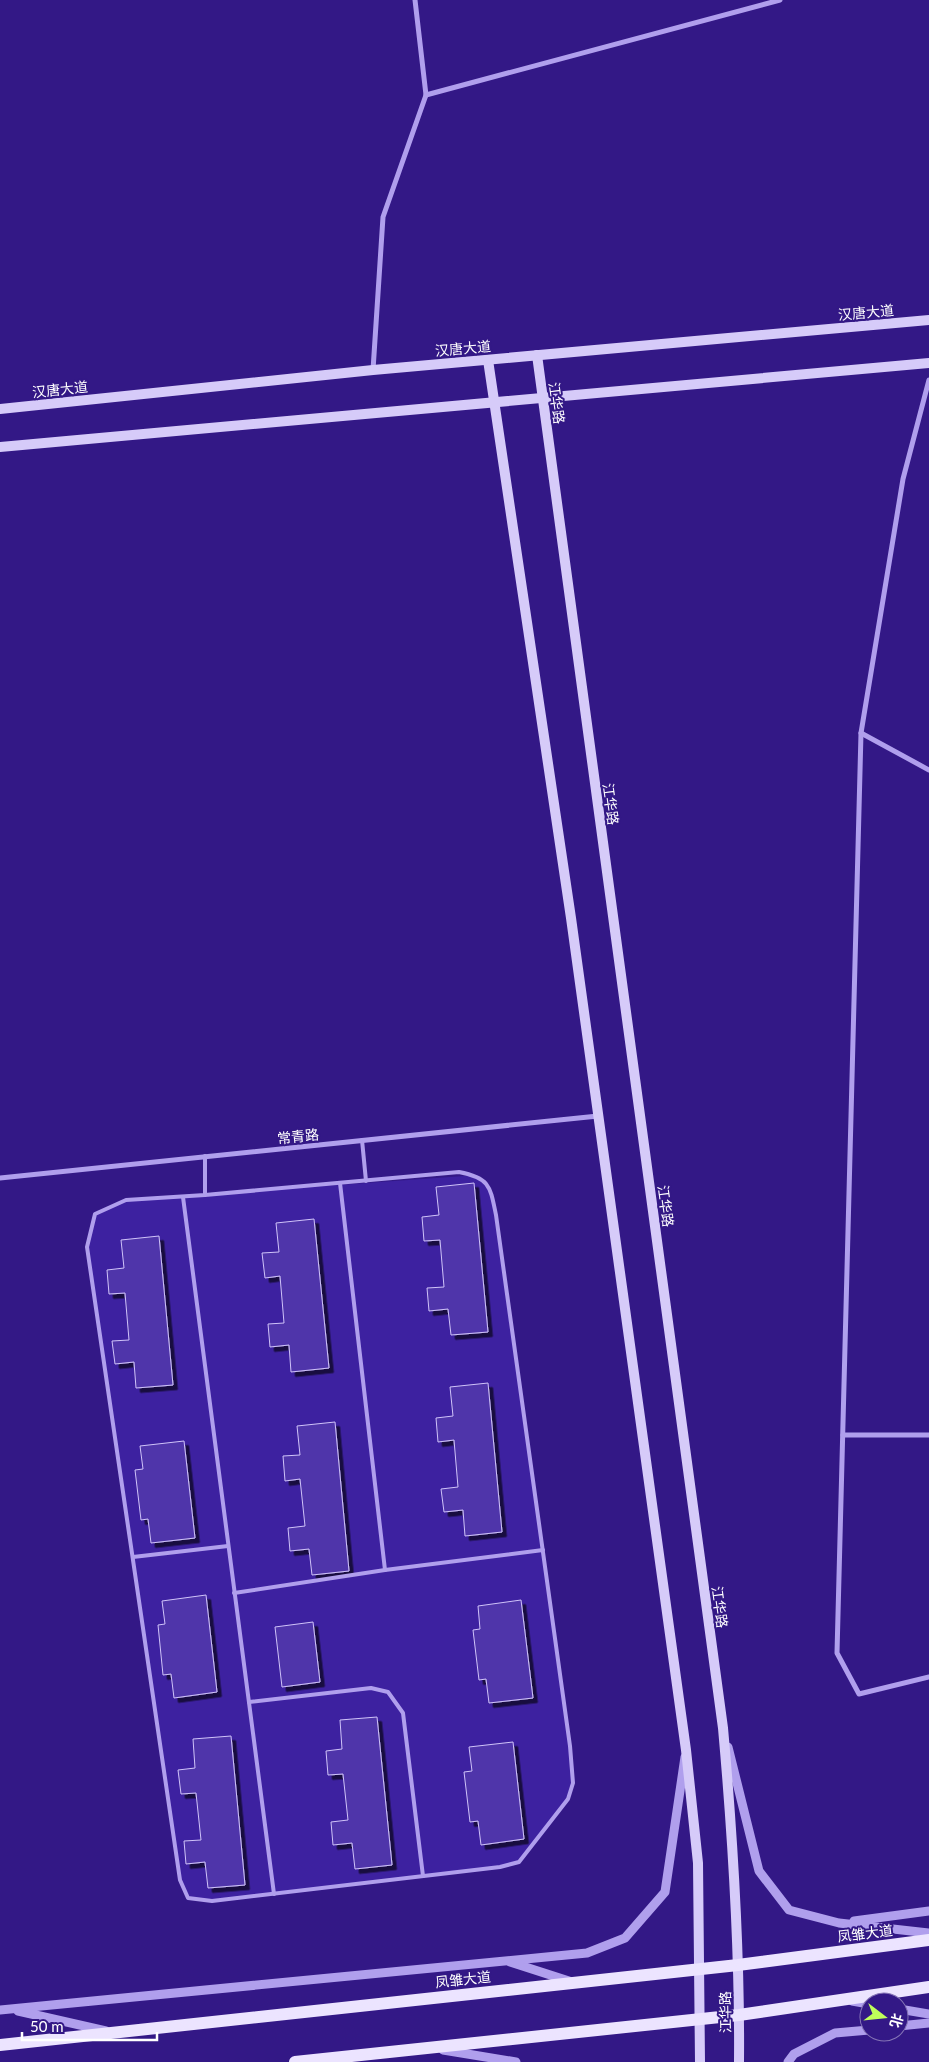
<svg xmlns="http://www.w3.org/2000/svg" width="929" height="2062" viewBox="0 0 929 2062" font-family="Lato,'Noto Sans SC',sans-serif">
	<style>
		.green { fill: #3d21a0 }
		.building { fill: #4f34aa; stroke: #d0c4f9; filter: url(#shadow) }
		.lines { fill: none; stroke-linecap: round; stroke-linejoin: round }
		.service { stroke: #b09fed; stroke-width: 4 }
		.minor { stroke: #b09fed; stroke-width: 5 }
		.tertiary { stroke: #b09fed; stroke-width: 9 }
		.secondary { stroke: #d6cbf9; stroke-width: 10 }
		.primary { stroke: #ece4ff; stroke-width: 12 }
		.labels { text-anchor: middle; dominant-baseline: central; stroke-width: 4; stroke-linejoin: round; paint-order: stroke }
		.street-label { font-size: 14px; fill: #fff; stroke: #331886 }
	</style>
	<defs>
		<filter id="shadow"><feDropShadow dx="4.5" dy="4.5" stdDeviation="0" flood-color="#0009"/></filter>
	</defs>
	<rect width="100%" height="100%" fill="#331886"/>
	<path class="green" d="M478,1175l13,15 79,556 3,37 -5,16 -49,63 -19,5 -288,34 -24,-3 -8,-18 -93,-633 8,-33 31,-14z"/>
	<g class="building">
		<path d="M474,1183l14,149 -37,3 -3,-26 -19,2 -2,-23 17,-1 -4,-47 -16,1 -2,-24 17,-2 -3,-28z"/>
		<path d="M314,1219l15,149 -38,4 -2,-27 -19,2 -2,-23 16,-1 -4,-47 -15,2 -3,-25 17,-1 -3,-29z"/>
		<path d="M159,1236l14,149 -37,3 -2,-26 -19,2 -3,-23 17,-1 -4,-47 -16,1 -2,-24 17,-2 -3,-28z"/>
		<path d="M488,1383l14,149 -37,4 -2,-26 -19,2 -3,-23 17,-2 -4,-47 -16,2 -2,-24 17,-2 -3,-29z"/>
		<path d="M335,1422l14,149 -37,4 -3,-26 -19,2 -2,-23 17,-2 -5,-47 -15,2 -2,-25 17,-1 -3,-29z"/>
		<path d="M184,1441l11,97 -44,5 -3,-24 -7,1 -6,-50 8,-1 -3,-23z"/>
		<path d="M206,1595l11,97 -43,6 -3,-24 -8,1 -5,-50 7,-1 -3,-23z"/>
		<path d="M521,1600l12,98 -44,5 -3,-24 -7,1 -6,-50 7,-1 -2,-23z"/>
		<path d="M313,1622l7,60 -38,5 -7,-60z"/>
		<path d="M377,1717l15,148 -37,4 -3,-26 -19,2 -2,-23 17,-2 -5,-46 -15,1 -2,-24 16,-2 -2,-29z"/>
		<path d="M231,1736l14,149 -37,3 -3,-26 -19,2 -2,-23 17,-1 -5,-47 -15,1 -3,-24 17,-2 -2,-29z"/>
		<path d="M513,1742l11,97 -43,6 -3,-24 -8,1 -6,-50 8,-1 -3,-24z"/>
	</g>
	<g class="lines">
		<g class="service">
			<path d="M362,1140l4,41"/>
			<path d="M205,1156v39l254,-23c31,6 31,14 37,43l74,531 3,37 -5,16 -49,63 -19,5 -288,34 -24,-3 -8,-18 -93,-633 8,-33 31,-14 79,-5"/>
			<path d="M340,1183l45,387"/>
			<path d="M183,1197l91,697"/>
			<path d="M133,1557l95,-11"/>
			<path d="M234,1593l151,-23 158,-20"/>
			<path d="M249,1702l122,-14 17,4 15,21 20,163"/>
		</g>
		<g class="minor">
			<path d="M426,95l354,-95"/>
			<path d="M373,370l10,-153 43,-122 -11,-95"/>
			<path d="M929,380l-26,99 -42,254 -24,920 22,41 70,-17"/>
			<path d="M861,733l68,37"/>
			<path d="M0,1178l598,-62"/>
			<path d="M843,1435h86"/>
		</g>
		<g class="tertiary">
			<path d="M728,1747l31,124 30,39 50,13 90,10"/>
			<path d="M854,1921l75,-10"/>
			<path d="M510,1962l59,19"/>
			<path d="M852,2001l17,3"/>
			<path d="M899,2009l30,5"/>
			<path d="M0,2010l587,-57 38,-15 40,-46 20,-135"/>
			<path d="M18,2011l88,20"/>
			<path d="M899,2026l30,-3"/>
			<path d="M443,2050l73,12"/>
			<path d="M788,2062l6,-8 41,-21 34,-3"/>
		</g>
		<g class="secondary">
			<path d="M537,355l186,1373c10,112 17,221 16,334"/>
			<path d="M488,360l83,558 115,832 12,113 2,199"/>
			<path d="M0,409l373,-39 556,-50"/>
			<path d="M0,447l929,-84"/>
		</g>
		<g class="primary">
			<path d="M0,2045l738,-80 191,-25"/>
			<path d="M295,2062l444,-47 190,-28"/>
		</g>
	</g>
	<g class="labels">
		<g class="street-label">
			<text transform="translate(866 312) rotate(-5)">汉唐大道</text>
			<text transform="translate(463 348) rotate(-5)">汉唐大道</text>
			<text transform="translate(60 389) rotate(-6)">汉唐大道</text>
			<text transform="translate(557 403) rotate(82)">江华路</text>
			<text transform="translate(611 804) rotate(82)">江华路</text>
			<text transform="translate(298 1136) rotate(-6)">常青路</text>
			<text transform="translate(666 1206) rotate(82)">江华路</text>
			<text transform="translate(720 1607) rotate(82)">江华路</text>
			<text transform="translate(865 1933) rotate(-7)">凤雏大道</text>
			<text transform="translate(463 1979) rotate(-6)">凤雏大道</text>
			<text transform="translate(725 2012) rotate(-91)">江华路</text>
		</g>
	</g>
	<g transform="translate(884 2017) rotate(106)"><circle r="24" fill="#331886" stroke="#8574b6"/>
	<path d="M0-4L9 19L0 12L-9 19Z" fill="#bfff5a"/>
	<text y="-8" font-size="14" font-weight="bold" text-anchor="middle" fill="#ffffff">北</text>
	</g>
	<path d="M22 2032v8h135v-8" fill="none" stroke="#ffffff" stroke-width="2.5"/>
	<text x="30" y="2032" font-size="15" fill="#ffffff" stroke="#331886" stroke-width="4" paint-order="stroke">50 m</text>
</svg>
